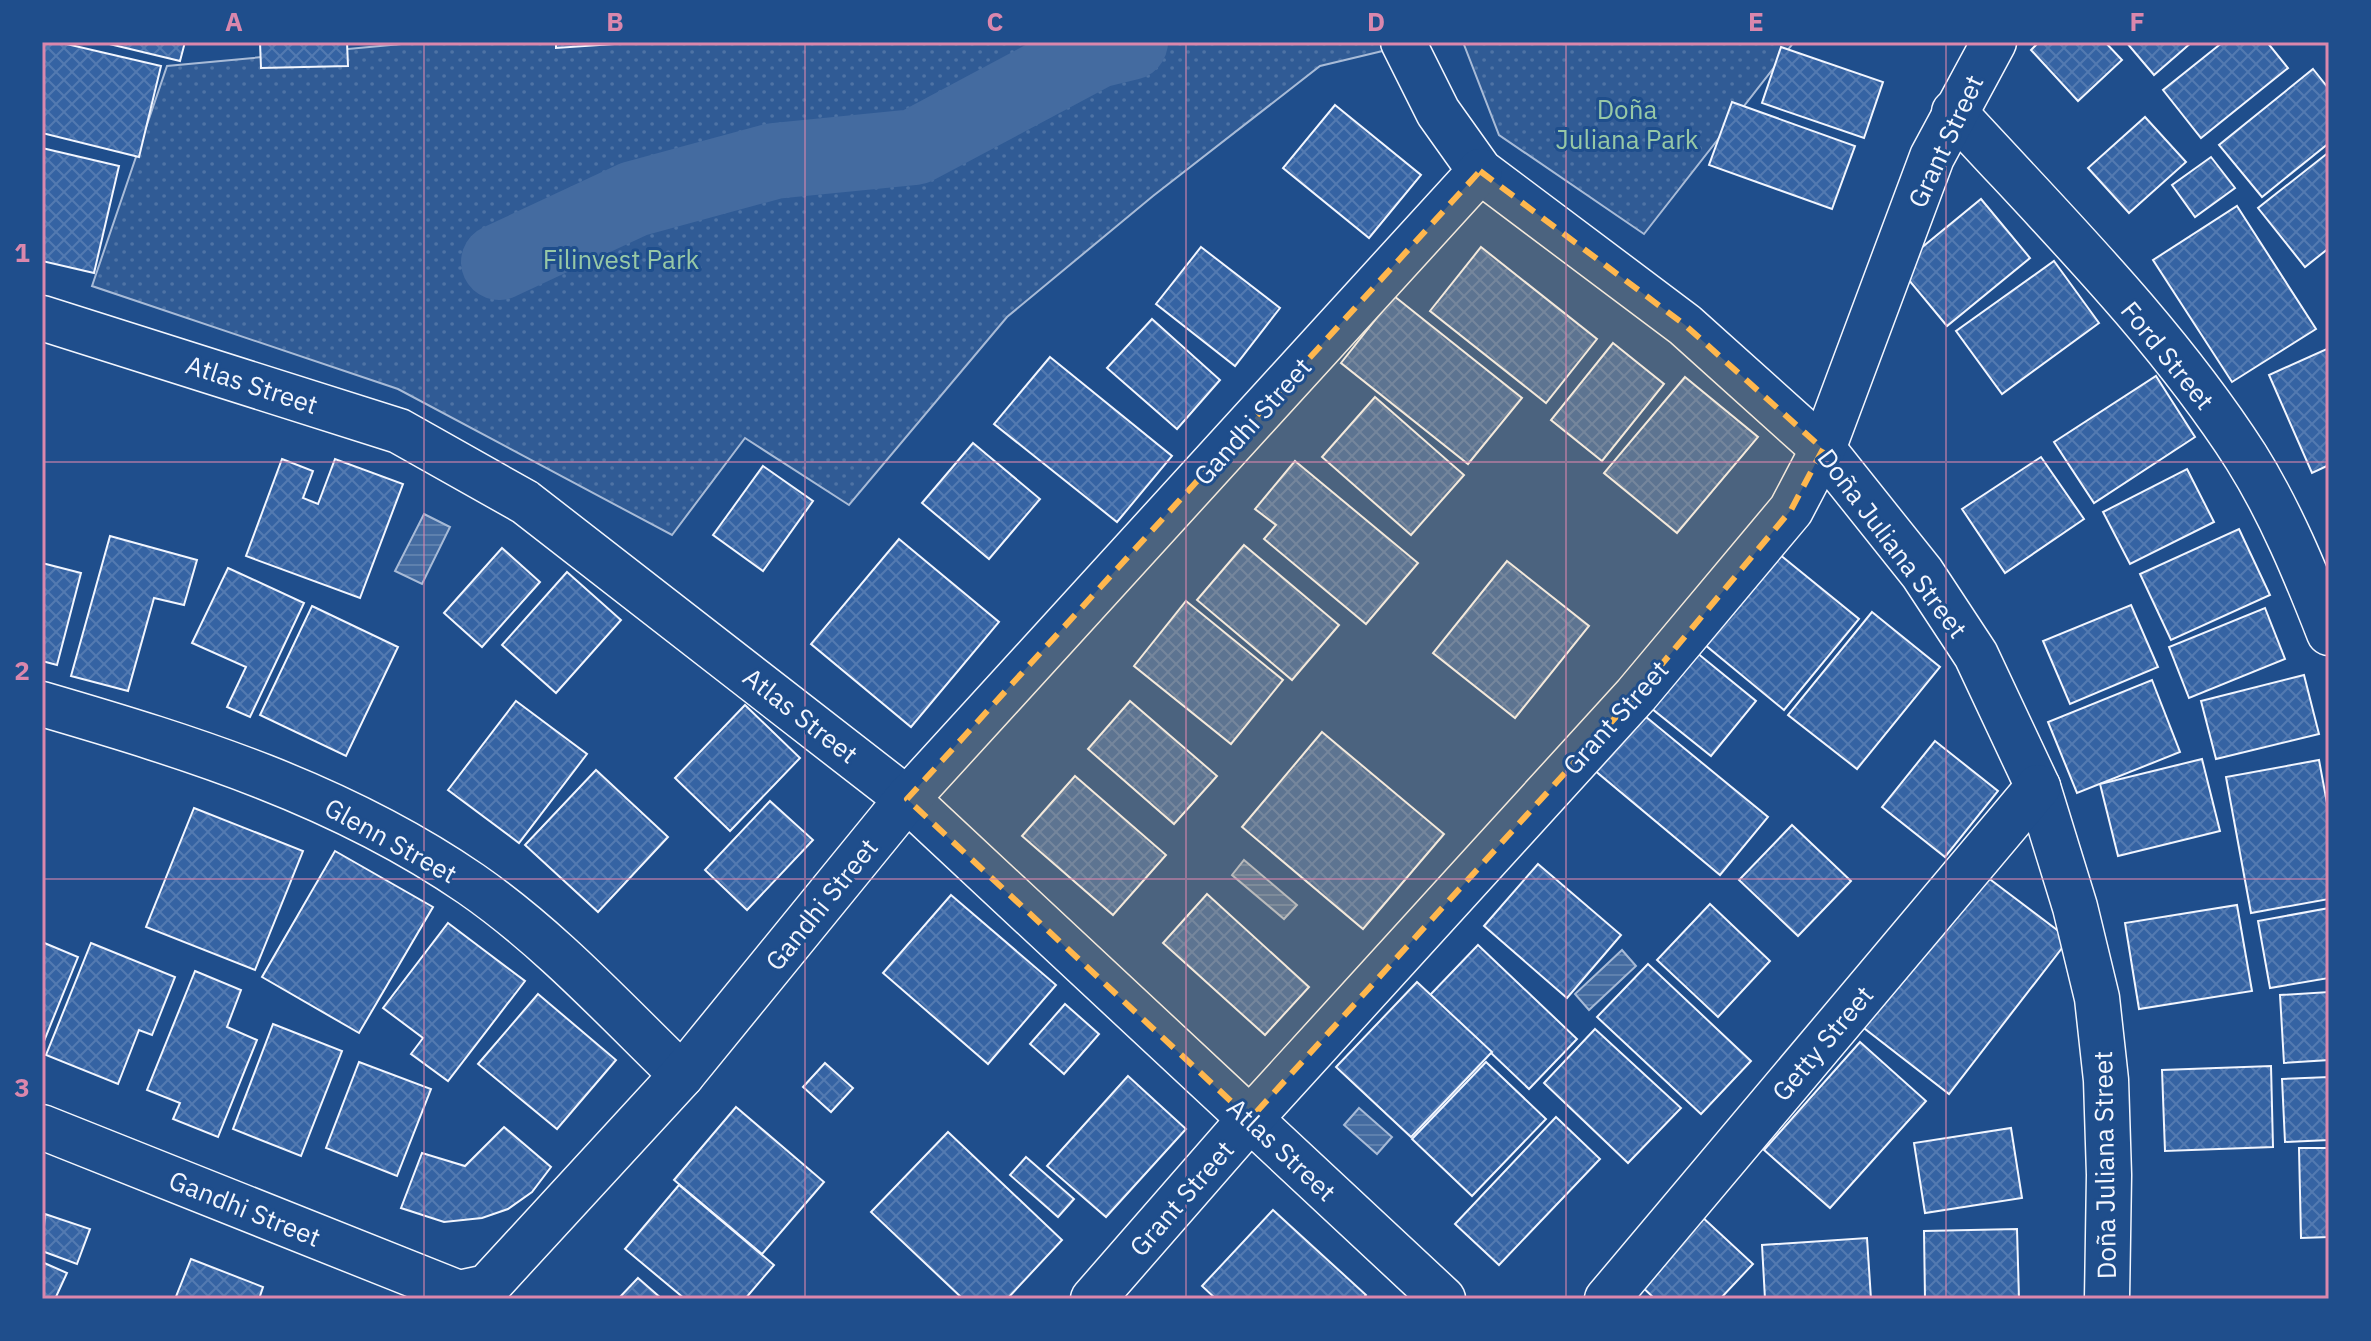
<svg xmlns="http://www.w3.org/2000/svg" width="2371" height="1341" viewBox="0 0 2371 1341" font-family="'IBM Plex Sans',sans-serif">
	<style>
		.green { fill: url(#green-dots); stroke: #a8bbd7; stroke-width: 2 }
		.water { fill: url(#water-rules); stroke: #a8bbd7; stroke-width: 2 }
		.lines { fill: none; stroke-linecap: round; stroke-linejoin: round }
		.river { stroke: #446ba0; stroke-width: 76 }
		.building { fill: url(#building-cross-hatch); stroke: #f2f6ff; stroke-width: 2 }
		.minor-casing { stroke: #f2f6ff; stroke-width: 47 }
		.minor { stroke: #1f4e8c; stroke-width: 44 }
		.marked { fill: #ffb74d; fill-opacity: 0.2; stroke: #ffb74d; stroke-width: 6; stroke-dasharray: 16 10; stroke-linejoin: round }
		.grid { fill: none; stroke: #da87ad; stroke-width: 2; stroke-opacity: 0.55 }
		.labels { text-anchor: middle; dominant-baseline: central; stroke-width: 6; stroke-linejoin: round; paint-order: stroke }
		.park-label { font-size: 26px; fill: #97c8a6; stroke: #1f4e8c }
		.street-label { font-size: 26px; fill: #f2f6ff; stroke: #1f4e8c }
		.neatline { fill: none; stroke: #da87ad; stroke-width: 3 }
		.grid-label { font-size: 26px; text-anchor: middle; font-weight: bold; fill: #da87ad }
	</style>
	<defs>
		<pattern id="green-dots" width="8" height="8" patternUnits="userSpaceOnUse" patternTransform="scale(2)"><rect width="8" height="8" fill="#305b95"/><path d="M2 2h.1M6 6h.1" fill="none" stroke="#4e73a5" stroke-width="1.8" stroke-linecap="round"/></pattern>
		<pattern id="water-rules" width="6" height="5" patternUnits="userSpaceOnUse" patternTransform="scale(2)"><rect width="6" height="5" fill="#446ba0"/><path d="M0 2.5h6" fill="none" stroke="#5f81ae"/></pattern>
		<pattern id="building-cross-hatch" width="8" height="8" patternUnits="userSpaceOnUse" patternTransform="scale(2)"><rect width="8" height="8" fill="#3563a3"/><path d="M0 0l8 8M0 8l8-8" fill="none" stroke="#537ab1"/></pattern>
	</defs>
	<rect width="100%" height="100%" fill="#1f4e8c"/>
	<g class="green">
		<path d="M423,42h966l2,7 -71,17 -167,130 -146,121 -158,188 -104,-67 -73,97 -274,-146 -306,-103 75,-220z"/>
		<path d="M1463,42h331l-150,192 -145,-99z"/>
	</g>
	<g class="water">
		<path d="M424,514l26,13 -28,57 -27,-13z"/>
		<path d="M1244,860l53,45 -13,14 -52,-44z"/>
		<path d="M1622,950l14,16 -47,44 -14,-16z"/>
		<path d="M1359,1108l33,29 -15,17 -33,-29z"/>
	</g>
	<g class="lines">
		<path class="river" d="M499,262l135,-63 140,-38 141,-14 182,-97 33,-8"/>
	</g>
	<g class="building">
		<path d="M42,42h16l103,24 -22,91 -97,-24z"/>
		<path d="M101,42h84l-5,19z"/>
		<path d="M260,42h87l1,24 -87,2z"/>
		<path d="M556,42h88l-88,6z"/>
		<path d="M2039,42h66l17,18 -44,41 -47,-51z"/>
		<path d="M2126,42h66l-38,33z"/>
		<path d="M2223,42h44l21,26 -87,70 -38,-48z"/>
		<path d="M1781,47l102,35 -19,56 -102,-35z"/>
		<path d="M2313,69l16,20v54l-67,54 -43,-52z"/>
		<path d="M1732,102l123,44 -23,63 -123,-44z"/>
		<path d="M1335,105l86,70 -52,63 -86,-70z"/>
		<path d="M2145,117l41,45 -57,51 -41,-45z"/>
		<path d="M42,148l77,18 -25,107 -52,-12z"/>
		<path d="M2329,152v96l-24,19 -47,-59z"/>
		<path d="M2211,157l24,31 -40,29 -23,-32z"/>
		<path d="M1981,199l49,59 -83,68 -49,-59z"/>
		<path d="M2237,206l79,123 -84,53 -79,-122z"/>
		<path d="M1201,247l79,61 -45,58 -79,-62z"/>
		<path d="M1481,247l116,92 -51,64 -116,-92z"/>
		<path d="M2054,261l45,62 -97,71 -46,-63z"/>
		<path d="M1394,296l128,102 -54,66 -127,-101z"/>
		<path d="M1152,319l68,61 -43,49 -70,-61z"/>
		<path d="M1613,343l51,41 -62,77 -51,-41z"/>
		<path d="M2329,348v117l-17,8 -43,-98z"/>
		<path d="M1050,357l122,99 -55,66 -123,-98z"/>
		<path d="M2156,376l39,61 -101,66 -40,-61z"/>
		<path d="M1685,377l73,60 -81,96 -73,-60z"/>
		<path d="M1375,397l89,78 -53,60 -89,-78z"/>
		<path d="M973,443l67,56 -51,60 -67,-56z"/>
		<path d="M2041,457l43,62 -79,54 -43,-64z"/>
		<path d="M282,459l31,12 -10,27 15,6 17,-45 68,25 -43,114 -114,-42z"/>
		<path d="M1295,461l123,102 -52,61 -102,-85 12,-14 -21,-16z"/>
		<path d="M763,466l50,35 -50,70 -50,-36z"/>
		<path d="M2187,469l27,53 -84,42 -27,-52z"/>
		<path d="M2239,529l31,66 -99,45 -31,-66z"/>
		<path d="M110,536l87,24 -13,45 -30,-7 -26,93 -57,-15z"/>
		<path d="M899,539l100,83 -88,105 -100,-83z"/>
		<path d="M1244,545l95,80 -47,55 -95,-80z"/>
		<path d="M502,548l38,34 -58,65 -38,-34z"/>
		<path d="M1779,554l80,65 -75,91 -80,-66z"/>
		<path d="M1507,561l82,65 -74,92 -82,-65z"/>
		<path d="M42,563l39,10 -24,92 -15,-4z"/>
		<path d="M228,568l76,35 -54,114 -23,-10 19,-40 -54,-24z"/>
		<path d="M567,572l54,48 -65,73 -54,-48z"/>
		<path d="M1186,601l97,79 -52,64 -97,-78z"/>
		<path d="M2131,605l27,62 -88,37 -27,-63z"/>
		<path d="M312,606l86,41 -52,109 -86,-41z"/>
		<path d="M2265,608l20,51 -96,39 -20,-51z"/>
		<path d="M1872,612l68,55 -83,102 -69,-54z"/>
		<path d="M1691,648l65,53 -45,55 -65,-52z"/>
		<path d="M2304,675l15,59 -103,25 -15,-58z"/>
		<path d="M2152,680l28,72 -103,41 -29,-71z"/>
		<path d="M516,701l71,53 -68,89 -71,-53z"/>
		<path d="M1130,701l87,75 -43,48 -86,-75z"/>
		<path d="M745,705l55,53 -70,73 -55,-53z"/>
		<path d="M1640,712l128,105 -48,58 -127,-106z"/>
		<path d="M1322,732l122,102 -81,95 -121,-102z"/>
		<path d="M1935,741l63,50 -53,66 -63,-50z"/>
		<path d="M2202,759l18,72 -102,25 -18,-72z"/>
		<path d="M2319,760l10,54v85l-78,14 -25,-136z"/>
		<path d="M596,770l72,67 -70,75 -73,-67z"/>
		<path d="M1075,776l91,79 -53,60 -91,-79z"/>
		<path d="M770,801l43,39 -66,70 -42,-40z"/>
		<path d="M194,808l109,43 -48,119 -109,-43z"/>
		<path d="M1792,825l59,56 -53,55 -59,-56z"/>
		<path d="M335,851l98,56 -74,126 -97,-56z"/>
		<path d="M1538,864l83,71 -54,63 -83,-72z"/>
		<path d="M1979,871l90,68 -120,155 -89,-69z"/>
		<path d="M1207,894l102,93 -44,48 -102,-92z"/>
		<path d="M951,895l105,90 -68,79 -105,-91z"/>
		<path d="M1710,904l60,57 -52,56 -61,-57z"/>
		<path d="M2237,905l15,86 -113,18 -14,-86z"/>
		<path d="M2329,908v70l-59,10 -12,-67z"/>
		<path d="M448,923l77,58 -77,100 -37,-27 12,-16 -40,-30z"/>
		<path d="M42,942l36,15 -36,89z"/>
		<path d="M91,943l84,34 -23,58 -13,-5 -21,54 -72,-29z"/>
		<path d="M1478,945l99,94 -48,50 -99,-94z"/>
		<path d="M1648,964l103,97 -50,53 -104,-97z"/>
		<path d="M195,971l46,19 -14,37 30,13 -39,97 -45,-18 7,-16 -33,-13z"/>
		<path d="M1417,982l75,70 -81,85 -75,-70z"/>
		<path d="M2329,992v68l-45,3 -4,-68z"/>
		<path d="M538,994l78,66 -59,69 -79,-65z"/>
		<path d="M1065,1004l34,30 -35,40 -34,-30z"/>
		<path d="M273,1024l69,27 -41,105 -68,-27z"/>
		<path d="M1595,1029l86,79 -53,55 -84,-80z"/>
		<path d="M1860,1042l66,59 -96,107 -66,-58z"/>
		<path d="M359,1062l72,27 -34,87 -71,-28z"/>
		<path d="M1486,1062l60,57 -74,77 -60,-57z"/>
		<path d="M825,1063l28,25 -22,24 -28,-25z"/>
		<path d="M2271,1066l2,81 -108,4 -3,-81z"/>
		<path d="M1128,1076l58,53 -80,88 -59,-51z"/>
		<path d="M2329,1077v63l-44,2 -3,-63z"/>
		<path d="M736,1107l88,75 -62,72 -88,-74z"/>
		<path d="M1556,1117l44,42 -101,106 -44,-41z"/>
		<path d="M504,1127l47,40 -19,25 -24,17 -26,9 -38,4 -43,-14 21,-55 43,13z"/>
		<path d="M2011,1128l11,70 -97,15 -11,-70z"/>
		<path d="M948,1132l114,108 -55,59h-44l-92,-87z"/>
		<path d="M2299,1148h30v89l-28,1z"/>
		<path d="M1026,1157l48,42 -16,18 -48,-42z"/>
		<path d="M679,1185l95,80 -29,34h-60l-60,-50z"/>
		<path d="M1273,1210l93,85 -4,4h-146l-14,-13z"/>
		<path d="M45,1214l45,15 -13,35 -35,-13z"/>
		<path d="M1700,1215l53,49 -33,35h-65l-18,-17z"/>
		<path d="M2017,1229l2,70h-94l-1,-68z"/>
		<path d="M1867,1238l4,61h-106l-3,-54z"/>
		<path d="M191,1259l72,28 -4,12h-84z"/>
		<path d="M42,1262l25,11 -12,26h-13z"/>
		<path d="M638,1278l24,21h-44z"/>
	</g>
	<g class="lines">
		<g class="minor-casing">
			<g id="minor">
				<path d="M1403,42l35,70 42,59 205,154 138,124 99,124 54,82 62,132 37,120 22,91 9,82 3,95 -2,124"/>
				<path d="M1954,112c101,110 211,219 292,345 34,54 60,117 83,176"/>
				<path d="M42,318l357,113 126,71 382,297 536,500"/>
				<path d="M42,704c151,44 298,90 429,180 78,54 143,125 211,191"/>
				<path d="M42,1127l417,166 28,-6 195,-212 225,-276 573,-628"/>
				<path d="M1093,1299l157,-180 386,-424 155,-185 32,-61 109,-292 62,-115"/>
				<path d="M1607,1299l431,-512"/>
			</g>
		</g>
		<use href="#minor" class="minor"/>
	</g>
	<path class="marked" d="M1480,171l205,154 138,124 -32,61 -155,185 -386,424 -343,-320z"/>
	<path class="grid" d="M424,42v1257M805,42v1257M1186,42v1257M1566,42v1257M1946,42v1257M42,462h2287M42,879h2287"/>
	<g class="labels">
		<g class="park-label">
			<text x="1627" y="109">Doña<tspan x="1627" dy="30">Juliana Park</tspan></text>
			<text x="621" y="259">Filinvest Park</text>
		</g>
		<g class="street-label">
			<text transform="translate(1945 141) rotate(-65)">Grant Street</text>
			<text transform="translate(2168 355) rotate(51)">Ford Street</text>
			<text transform="translate(252 384) rotate(18)">Atlas Street</text>
			<text transform="translate(1252 421) rotate(-48)">Gandhi Street</text>
			<text transform="translate(1893 543) rotate(53)">Doña Juliana Street</text>
			<text transform="translate(801 715) rotate(38)">Atlas Street</text>
			<text transform="translate(1615 717) rotate(-48)">Grant Street</text>
			<text transform="translate(391 840) rotate(29)">Glenn Street</text>
			<text transform="translate(821 904) rotate(-51)">Gandhi Street</text>
			<text transform="translate(1822 1043) rotate(-50)">Getty Street</text>
			<text transform="translate(1282 1149) rotate(43)">Atlas Street</text>
			<text transform="translate(2104 1165) rotate(-91)">Doña Juliana Street</text>
			<text transform="translate(1181 1198) rotate(-49)">Grant Street</text>
			<text transform="translate(245 1208) rotate(22)">Gandhi Street</text>
		</g>
	</g>
	<rect width="2371" height="1341" fill="none" stroke="#1f4e8c" stroke-width="88"/>
	<rect x="44" y="44" width="2283" height="1253" class="neatline"/>
	<g class="grid-label">
		<text x="234" y="31">A</text>
		<text x="615" y="31">B</text>
		<text x="995" y="31">C</text>
		<text x="1376" y="31">D</text>
		<text x="1756" y="31">E</text>
		<text x="2137" y="31">F</text>
		<text x="22" y="262">1</text>
		<text x="22" y="680">2</text>
		<text x="22" y="1097">3</text>
	</g>
</svg>
